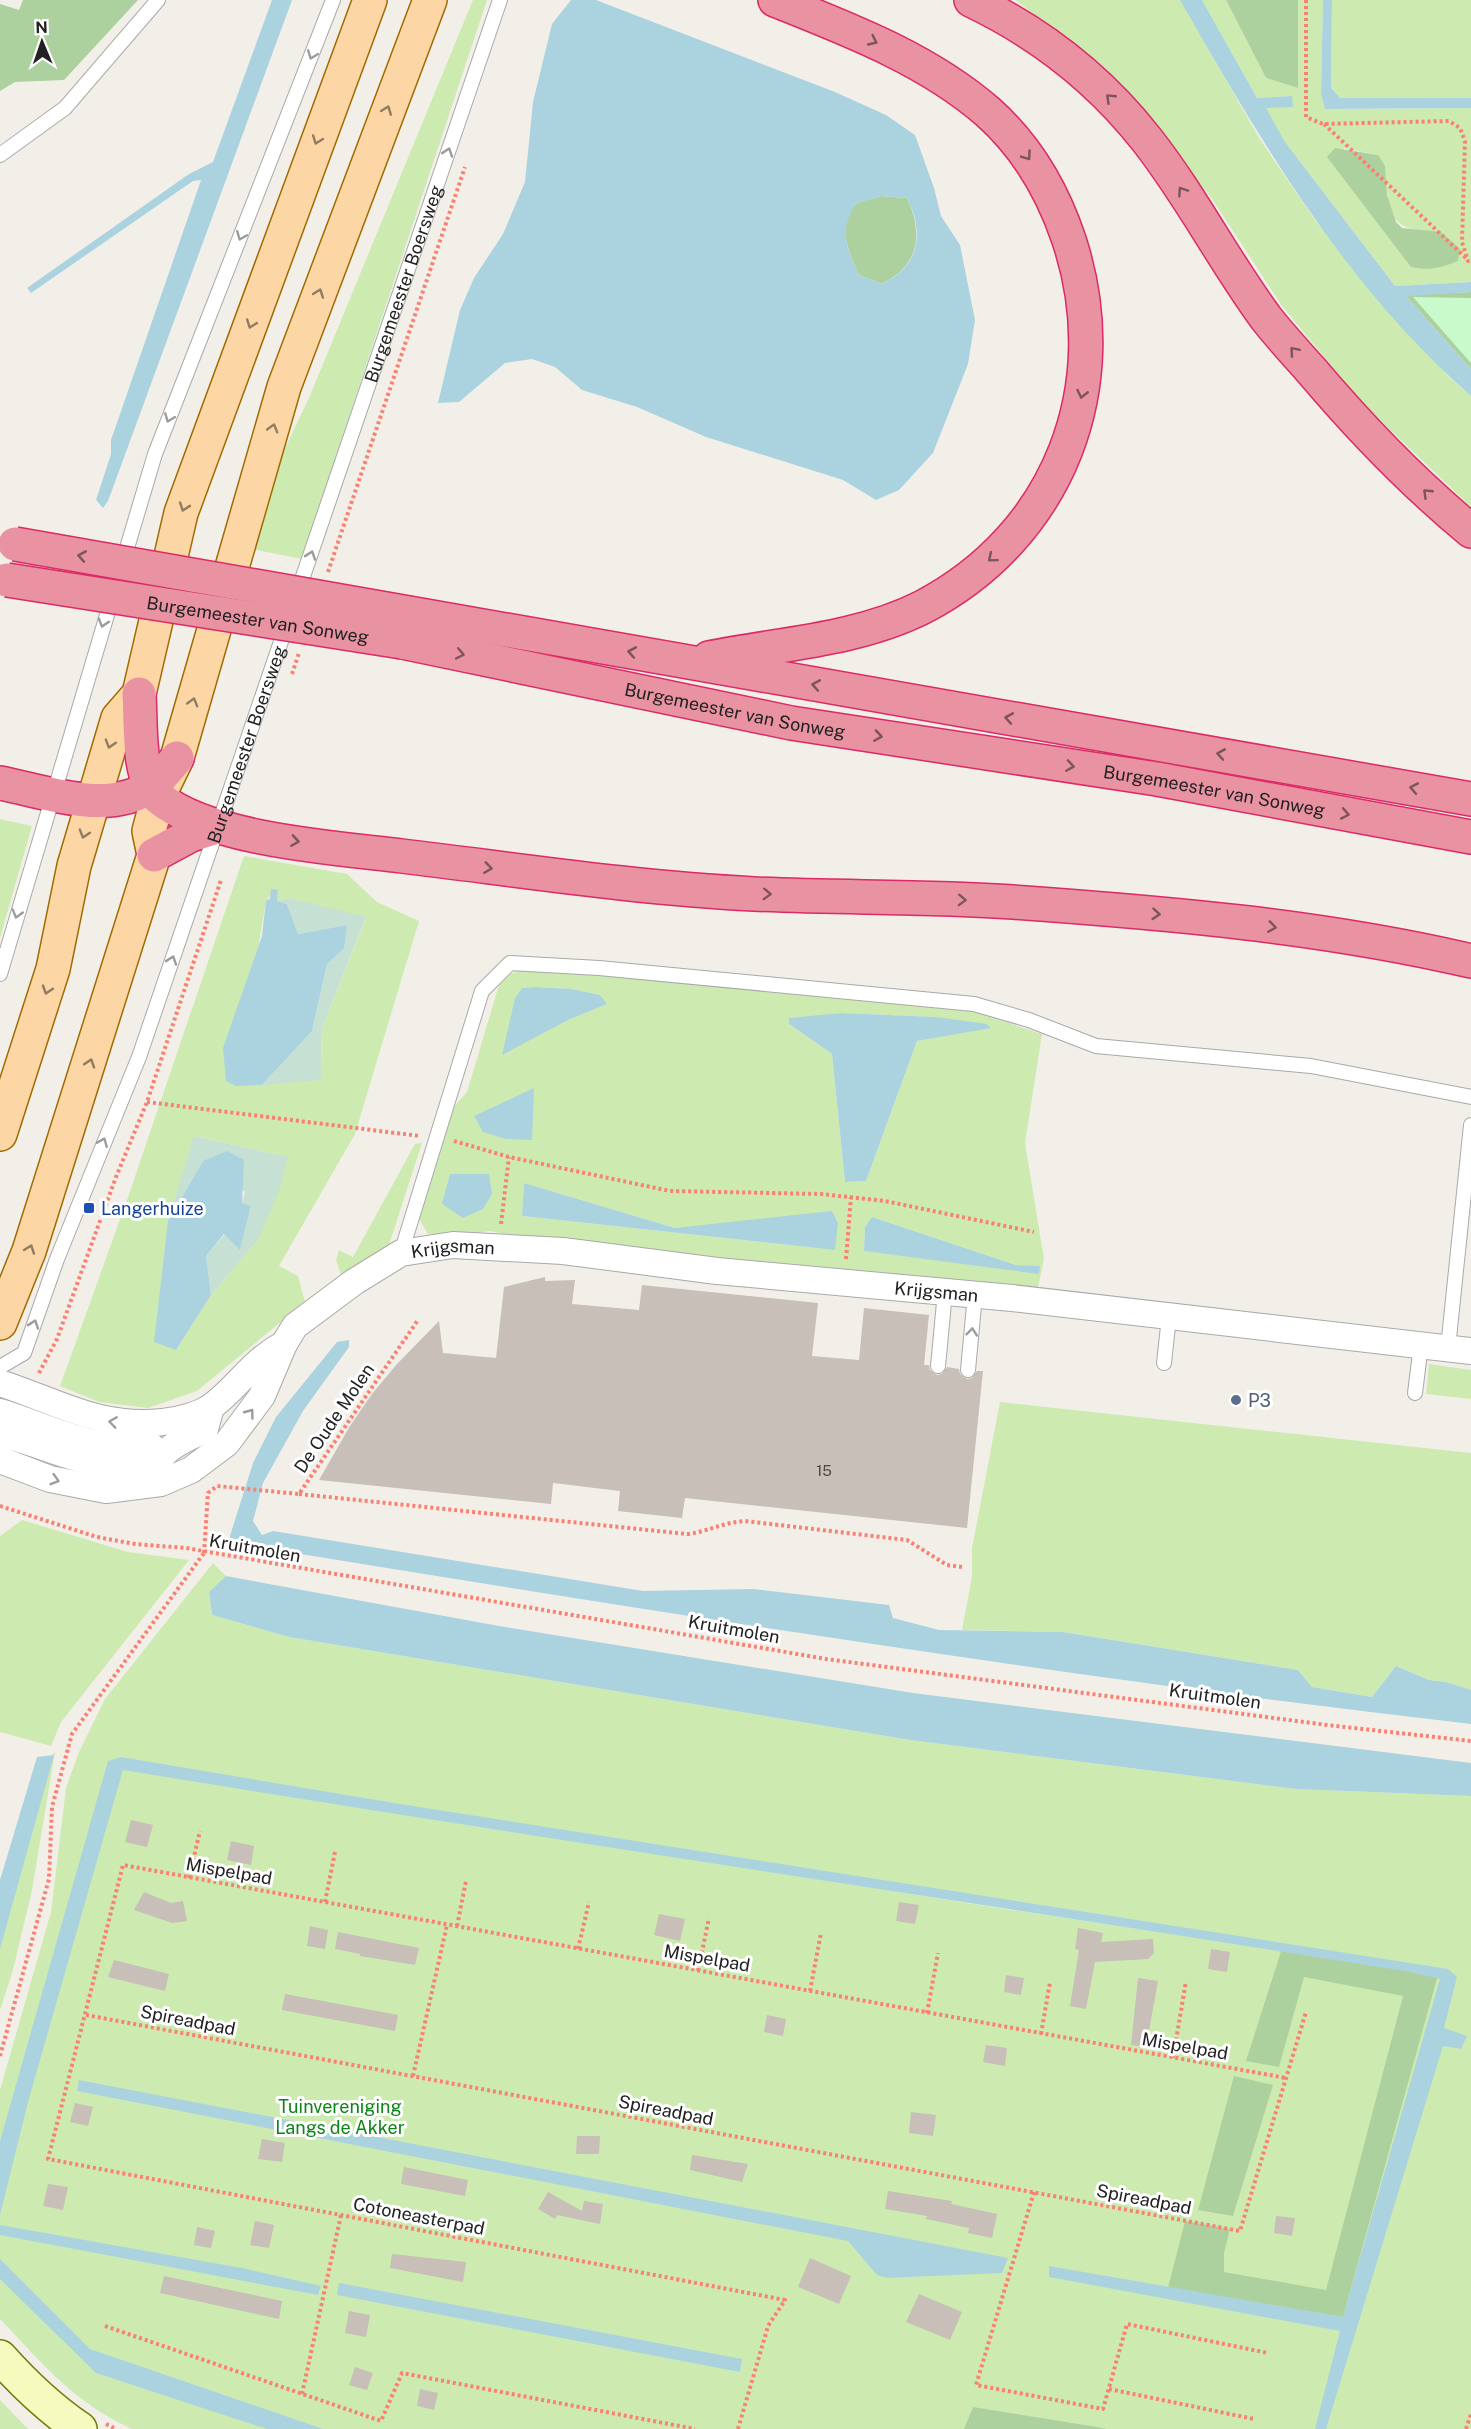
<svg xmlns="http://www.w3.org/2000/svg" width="1471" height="2429" viewBox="0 0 1471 2429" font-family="'Public Sans',sans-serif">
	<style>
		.grass { fill: #cdebb0; fill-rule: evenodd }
		.forest { fill: #add19e }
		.wetland { fill: #c6e0d4 }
		.park { fill: #c8facc }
		.water { fill: #aad3df; fill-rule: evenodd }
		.building { fill: #c7bfb8 }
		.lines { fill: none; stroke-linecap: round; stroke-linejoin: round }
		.lane-casing { stroke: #a9a9a9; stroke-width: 16 }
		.street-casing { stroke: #a9a9a9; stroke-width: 28 }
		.secondary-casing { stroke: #707d05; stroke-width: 36 }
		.primary-casing { stroke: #a06b00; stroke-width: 36 }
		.highway-casing { stroke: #dc2a67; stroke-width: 36 }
		.path { stroke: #fa8072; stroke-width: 4; stroke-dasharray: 3 3; stroke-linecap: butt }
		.lane { stroke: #fff; stroke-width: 14 }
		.street { stroke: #fff; stroke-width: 26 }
		.secondary { stroke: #f7fabf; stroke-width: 33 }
		.primary { stroke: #fcd6a4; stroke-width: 33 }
		.highway { stroke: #e892a2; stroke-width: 33 }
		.highway-bridge-casing { stroke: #dc2a67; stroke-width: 36; stroke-linecap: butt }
		.highway-bridge { stroke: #e892a2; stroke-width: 33 }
		.oneway { stroke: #7b545c }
		.oneway2 { stroke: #9c9c9c }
		.oneway3 { stroke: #8f7c63 }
		.transit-dot { fill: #1a4fb4; stroke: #fff; stroke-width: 2 }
		.service-dot { fill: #5c6f8a; stroke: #fff; stroke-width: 2 }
		.labels { text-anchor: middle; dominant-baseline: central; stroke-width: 6; stroke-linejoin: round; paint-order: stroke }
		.number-label { font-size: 15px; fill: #4b4948 }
		.street-label { font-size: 18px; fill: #222; stroke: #fff }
		.transit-label { font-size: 18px; fill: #164399; stroke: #fff; text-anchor: start }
		.service-label { font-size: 18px; fill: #4e5e75; stroke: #fff; text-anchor: start }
		.park-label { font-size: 18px; fill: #0c8416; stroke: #fff }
	</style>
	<rect width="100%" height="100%" fill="#f2efe9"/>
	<g class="grass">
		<path d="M473,0h14l-185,559 -55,-11 20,-62 42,-88z"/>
		<path d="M1016,0h164l81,141 54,79 134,157 22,19v111l-107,-102 -82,-99 -70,-107 -84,-105z"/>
		<path d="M1202,0h24l40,78 32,10v-88h25l-2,95 4,14 146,-1v174l-76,4 -110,-144 -20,-34 27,-12 -35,2zM1343,148l35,7c17,27 -3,69 40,75l-7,37z"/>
		<path d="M1332,0h139v98l-131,1 -9,-11z"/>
		<path d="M0,819l32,7 -32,112z"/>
		<path d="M244,856l103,18 30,28 42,19 -64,213 -76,132 19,10 7,26 -108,89 -49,17 -49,-6 -39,-16 67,-186zM278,890l-1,11 12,-3 77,20 -45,113 1,48 -86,7 30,-186zM195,1136l92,21 -29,83 -47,55 -35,55 -8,-129z"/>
		<path d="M523,968l426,40 26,4 67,22 -17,109 19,116 -6,28 -506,-47 -42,-9 -34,5 -28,-2 -10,-17 33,-107 16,-18 32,-107 10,-10zM535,987l37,2 28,6 6,9 -38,16zM841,1013l95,4 55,10 -74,14 -51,140 -21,1 -13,-128 -42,-29zM524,1183l151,45 160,22 -313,-34zM872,1217l144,48 23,8 -175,-22 1,-24z"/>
		<path d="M422,1143l-34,105 -47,27 -5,-15 3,-10 14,7 62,-113z"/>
		<path d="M1429,1364l42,6v29l-45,-5z"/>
		<path d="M1000,1402l471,51v237l-25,-8 -17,-2 -33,-14 -24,31 -60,-10 -14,-17 -235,-38 -101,-2 10,-54v-28z"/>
		<path d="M22,1520l106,32 61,8 -128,162 -10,24 -51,-14v-196z"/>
		<path d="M213,1563l13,13 -17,16 3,23 77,22 621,103 386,49 175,7v633h-1339c-59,-27 -89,-65 -132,-110v-229l51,-178 15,-124 13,-36 26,-53zM552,1836l884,138 -457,-69z"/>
		<path d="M55,1752l-23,138 -19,80 -13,40v-92l48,-159z"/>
		<path d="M0,2400l25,26 4,3h-29z"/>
	</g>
	<g class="forest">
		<path d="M23,0h115l-74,80 -49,2 -15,9v-87l19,6z"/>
		<path d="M1226,0h72v88l-32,-10z"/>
		<path d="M1335,148l43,7 7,11 2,29 9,27 6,6 39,4 19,17 -2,12c-17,7 -30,10 -47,6l-84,-110z"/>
		<path d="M881,196l26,2c17,37 12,67 -25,86l-23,-9c-9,-20 -24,-51 -4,-70 5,-5 19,-6 26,-9z"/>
		<path d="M1471,292v77l-66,-74z"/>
		<path d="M1283,1945l155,30 -95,342 -175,-29 17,-67 45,8 -6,24v19l102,18 77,-294 -99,-19 -25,90 -33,-6z"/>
		<path d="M1234,2076l39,9 -40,131 -35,-6z"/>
		<path d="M973,2407l124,20 10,2h-143z"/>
	</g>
	<g class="wetland">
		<path d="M289,898l77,19 -45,114 1,49 -60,5 50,-54 15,-67 16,-16 4,-23 -49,9 -11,-30 -10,-3z"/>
		<path d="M194,1136l94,21 -9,34 -21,49 -47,55 -5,-39 19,-22 15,15 11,-42 -9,-4 3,-11 -42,-31 -35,60z"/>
	</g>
	<path class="park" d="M1413,297l58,1v65l-2,-2z"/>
	<g class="water">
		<path d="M272,0h20l-184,501 -5,7 -7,-8 15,-46v-14l90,-260 -8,1 -162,112 -4,-5 162,-114 24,-12z"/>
		<path d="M571,0h25l239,92 51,23 29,20 19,53 7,28 19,29 15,75 -7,44 -35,89 -34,37 -23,10 -33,-20 -137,-43 -69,-30 -55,-17 -27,-23 -23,-8 -27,4 -46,39 -21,1 22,-93 14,-32 29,-44 22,-52 8,-80 19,-78zM881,196l26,2c18,36 12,68 -25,86l-23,-9c-12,-27 -21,-44 -3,-71z"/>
		<path d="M1180,0h22l55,98 35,-2 1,11 -27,1 19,34 110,144 76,-4v10l-65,4 65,73v27c-125,-109 -210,-254 -291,-396z"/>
		<path d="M1323,0h9l-1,88 9,10h131v10l-146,1 -4,-14z"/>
		<path d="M271,889l7,1 -1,11 10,3 11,30 49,-9 -3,23 -17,16 -15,67 -50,54 -26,1 -10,-5 -3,-33 39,-112 4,-36 4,-1z"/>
		<path d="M535,987l37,2 28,6 7,9 -39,16 -66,35 13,-57 7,-10z"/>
		<path d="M841,1013l95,4 51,7 4,4 -74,13 -51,140 -21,1 -13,-128 -43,-30v-6z"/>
		<path d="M534,1088l-2,52 -26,-1 -23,-7 -9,-16z"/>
		<path d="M227,1151l17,9 -2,43 9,3 -11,44 -16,-16 -18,22 5,39 -35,55 -22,-8 14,-121 35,-60z"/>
		<path d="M450,1174h39l3,20 -9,15 -20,9 -21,-14z"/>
		<path d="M524,1183l151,45 157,-17 6,12 -3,27 -313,-34z"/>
		<path d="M872,1217l144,48 24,1 -1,8 -175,-23 1,-24z"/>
		<path d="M349,1340v7l-46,64 -40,72 -10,38 9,14 11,-4 370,60 110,-2 136,16 4,13 46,12 124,2 235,38 14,17 60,10 24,-31 33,14 17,2 25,8v34c-402,-46 -801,-110 -1201,-175l-27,-9 -14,-1 24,-76 23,-46 61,-75z"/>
		<path d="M226,1576l273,50 414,67 558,70v33l-175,-7 -386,-49 -621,-103 -77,-22 -3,-23z"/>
		<path d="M54,1755l-54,194v-69l37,-123z"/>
		<path d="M121,1757l279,47 1048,165 9,8 -13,51 23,8 -6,13 -18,-3 -117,383h-11l25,-98 -291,-54v-11l294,51 97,-338 -35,-8c-427,-68 -855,-131 -1282,-201l-95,332 -28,113v-74l108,-380z"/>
		<path d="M79,2080l929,178 -6,15 -115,5 -10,-3 -29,-34 -771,-150z"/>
		<path d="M0,2225l242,43 79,18 -3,9 -318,-60z"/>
		<path d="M0,2259l90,90 233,80h-56l-171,-56 -96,-94z"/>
		<path d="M339,2283l403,76 -2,13 -403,-77z"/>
	</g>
	<g class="building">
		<path d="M545,1277v4l30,-1 -3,24 67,6 3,-25 176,18 -6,53 47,4 5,-52 65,7 -5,50h5l1,5 7,5 5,-1 5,-7 12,2 1,5 7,5 5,-1 5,-7h6l-16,157 -282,-30 -3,20 -64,-7 2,-20 -67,-8 -2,21 -232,-24 31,-54 22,-32 25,-30 42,-43 4,32 53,5 8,-71z"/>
		<path d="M131,1820l22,5 -6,22 -22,-5z"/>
		<path d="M231,1841l23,5 -3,19 -24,-5z"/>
		<path d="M144,1892l27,11 12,-2 4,20 -15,2 -38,-13z"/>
		<path d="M899,1902l20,3 -4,19 -19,-3z"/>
		<path d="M659,1914l26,5 -5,22 -26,-6z"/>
		<path d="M310,1926l18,4 -3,19 -18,-3z"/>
		<path d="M1078,1928l25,5 -2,9 52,-3 1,14 -6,6 -53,3 -9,47 -16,-3 9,-56 -4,-1z"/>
		<path d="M338,1932l81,16 -4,17 -55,-9v-2l-25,-5z"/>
		<path d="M1211,1949l19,3 -3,20 -19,-3z"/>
		<path d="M114,1960l55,14 -4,17 -57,-14z"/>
		<path d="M1006,1975l18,3 -3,17 -17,-3z"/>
		<path d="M1138,1978l20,3 -12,66 -15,-2z"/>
		<path d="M285,1994l113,21 -3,16 -113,-21z"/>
		<path d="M767,2015l19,4 -3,17 -19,-4z"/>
		<path d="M986,2045l21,3 -2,18 -22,-4z"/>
		<path d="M75,2103l18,4 -5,19 -18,-4z"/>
		<path d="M911,2112l25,3 -3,21 -24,-3z"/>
		<path d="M577,2136h23l-1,18h-23z"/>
		<path d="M262,2139l23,4 -3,19 -24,-3z"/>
		<path d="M692,2155l56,9 -6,18 -52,-12z"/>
		<path d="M404,2167l64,13 -3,16 -64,-12z"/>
		<path d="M48,2184l20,3 -5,23 -20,-4z"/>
		<path d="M888,2191l64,10 -1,3 46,10 -5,24 -24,-5 1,-5 -43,-9 1,-3 -42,-7z"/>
		<path d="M548,2192l34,19 2,-10 19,3 -3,20 -43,-9 -2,4 -17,-10z"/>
		<path d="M1276,2216l19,2 -3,18 -18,-3z"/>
		<path d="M255,2221l19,4 -5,23 -19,-3z"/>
		<path d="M197,2227l18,4 -4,17 -17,-3z"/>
		<path d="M392,2254l74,8 -3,20 -73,-14z"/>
		<path d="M810,2258l41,18 -12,28 -41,-17z"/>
		<path d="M164,2276l118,25 -3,18 -119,-26z"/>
		<path d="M919,2294l43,18 -12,28 -44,-18z"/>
		<path d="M349,2311l21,4 -4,22 -21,-4z"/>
		<path d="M355,2367l18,6 -6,17 -18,-5z"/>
		<path d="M420,2389l18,4 -4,17 -17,-4z"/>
	</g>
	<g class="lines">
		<g class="lane-casing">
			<g id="lane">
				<path d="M0,155l65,-47 93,-108"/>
				<path id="s1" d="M297,594l203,-594"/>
				<path d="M0,974l155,-520 178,-454"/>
				<path d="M401,1253l81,-262 28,-28 89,5 375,36 55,16 67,26 215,20 160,31"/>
				<path d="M1448,1348l23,-223"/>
				<path d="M1164,1363l5,-46"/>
				<path d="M938,1366l7,-74"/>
				<path id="s2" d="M0,1367l24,-14 33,-94 82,-202 148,-433"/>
				<path d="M968,1370l7,-75"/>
				<path d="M1415,1393l6,-48"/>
			</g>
		</g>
		<g class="street-casing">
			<g id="street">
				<path d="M0,1383c59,19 99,46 163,39 16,-2 34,-6 48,-15 27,-20 40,-45 73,-63"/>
				<path d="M0,1412c49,15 98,42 151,34"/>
				<path d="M0,1434c55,12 100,45 158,24 5,-1 6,-5 10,-8 11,-9 25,-14 37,-21l6,-22"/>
				<path id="s3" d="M0,1460l50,19 56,11 55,-7 30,-13 36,-27 35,-47 22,-52 11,-18 59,-44 47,-29 52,-8 110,6 154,20 295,27 459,53"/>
			</g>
		</g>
		<g class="secondary-casing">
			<path id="secondary" d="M0,2357c25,28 49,51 80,72"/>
		</g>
		<g class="primary-casing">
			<g id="primary">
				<path d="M0,1134l53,-165 21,-103 44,-148 21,-24 42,-181 189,-513"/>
				<path d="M0,1323l29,-72 125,-396 -5,-24 9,-34 19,-39 107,-371 146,-387"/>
			</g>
		</g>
		<g class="highway-casing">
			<g id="highway">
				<path d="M971,0c69,33 129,80 176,140 44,56 77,121 119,178 14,18 30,35 45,52 49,58 101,112 160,161"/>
				<path d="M409,613l1062,186"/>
				<path id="s4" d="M402,642l389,81 366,56 314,58"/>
				<path d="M709,658c70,-14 149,-18 214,-51 137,-72 194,-222 146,-367 -16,-48 -43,-94 -81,-128 -61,-53 -138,-82 -213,-112"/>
				<path d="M139,694c2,28 -2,85 20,104 51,42 178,50 243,58 117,14 234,32 352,38 86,4 173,2 259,8 154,11 308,24 458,59"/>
				<path d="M0,783c46,9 108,33 151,3 10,-8 18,-18 26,-28"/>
				<path d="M154,855l37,-20 26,-8"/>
			</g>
		</g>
		<g class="path">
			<path d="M1306,0v117l17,7 126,-3 11,7 5,13 -3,101 6,19h3"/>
			<path d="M1324,124l143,135"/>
			<path d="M328,572l137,-405"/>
			<path d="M292,674l7,-21"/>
			<path d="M147,1102l273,34"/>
			<path d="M454,1141l55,16 161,34 151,3 64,7 149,31"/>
			<path d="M501,1224l8,-67"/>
			<path d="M846,1259l5,-62"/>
			<path d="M39,1373l18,-34 59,-162 31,-75 74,-222"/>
			<path d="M299,1494l388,40c20,-2 37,-12 58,-13l162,19 40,25 15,2"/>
			<path d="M0,1506l97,31 38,7 51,4 640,111 501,66 144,16"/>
			<path d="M204,1553l4,-60 9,-7 82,8 119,-174"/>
			<path d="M189,1878l11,-47"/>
			<path d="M325,1902l10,-50"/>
			<path d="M457,1926l9,-45"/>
			<path d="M578,1949l11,-47"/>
			<path d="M698,1971l11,-53"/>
			<path d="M810,1991l11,-58"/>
			<path d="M927,2013l11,-60"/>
			<path d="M86,2015l1154,216 66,-219"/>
			<path d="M1041,2034l9,-52"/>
			<path d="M0,2056l49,-177 3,-72 20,-73 132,-181"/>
			<path d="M1173,2058l13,-77"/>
			<path d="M413,2076l34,-151"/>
			<path d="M1034,2192l-58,193 127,24 24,-85 141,29"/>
			<path d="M105,2326l276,95 21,-48 293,56"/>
			<path d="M1109,2389l145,30"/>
			<path d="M302,2394l39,-179"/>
			<path d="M106,2424l10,5"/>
			<path d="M738,2429l30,-103 17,-26 -737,-141 75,-294 1163,213"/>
			<path d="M1466,2429l5,-15"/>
		</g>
		<use href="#lane" class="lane"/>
		<use href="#street" class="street"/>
		<use href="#secondary" class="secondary"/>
		<use href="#primary" class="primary"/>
		<use href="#highway" class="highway"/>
		<g class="highway-bridge-casing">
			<g id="highway-bridge">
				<path d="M15,544l394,69"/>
				<path id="s5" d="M7,580l395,62"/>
			</g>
		</g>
		<use href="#highway-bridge" class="highway-bridge"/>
	</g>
	<defs><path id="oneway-chevron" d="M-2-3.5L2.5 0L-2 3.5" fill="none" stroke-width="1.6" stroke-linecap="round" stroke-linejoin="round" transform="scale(1.5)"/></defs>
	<g class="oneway">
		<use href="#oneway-chevron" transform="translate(873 41) rotate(25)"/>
		<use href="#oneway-chevron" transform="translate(1110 98) rotate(-136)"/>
		<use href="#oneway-chevron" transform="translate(1027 156) rotate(55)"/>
		<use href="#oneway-chevron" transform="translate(1182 191) rotate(-124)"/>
		<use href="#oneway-chevron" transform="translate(1294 351) rotate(-131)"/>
		<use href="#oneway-chevron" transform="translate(1082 394) rotate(103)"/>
		<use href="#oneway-chevron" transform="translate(1427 493) rotate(-136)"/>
		<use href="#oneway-chevron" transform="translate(82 556) rotate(-170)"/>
		<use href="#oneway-chevron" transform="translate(992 558) rotate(140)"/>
		<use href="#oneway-chevron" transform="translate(632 652) rotate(-170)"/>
		<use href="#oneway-chevron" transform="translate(460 654) rotate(12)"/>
		<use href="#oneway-chevron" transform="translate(816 685) rotate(-170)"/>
		<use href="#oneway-chevron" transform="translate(1009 718) rotate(-170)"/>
		<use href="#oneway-chevron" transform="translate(878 736) rotate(9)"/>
		<use href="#oneway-chevron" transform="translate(1221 754) rotate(-170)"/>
		<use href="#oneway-chevron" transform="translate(1070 766) rotate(9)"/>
		<use href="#oneway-chevron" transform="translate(1414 788) rotate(-169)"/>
		<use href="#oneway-chevron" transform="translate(1345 814) rotate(11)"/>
		<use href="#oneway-chevron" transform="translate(295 841) rotate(9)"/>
		<use href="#oneway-chevron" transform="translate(488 868) rotate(8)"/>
		<use href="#oneway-chevron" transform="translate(767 894) rotate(2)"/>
		<use href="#oneway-chevron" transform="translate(962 900) rotate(2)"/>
		<use href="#oneway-chevron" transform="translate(1156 914) rotate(5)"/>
		<use href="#oneway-chevron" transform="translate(1272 927) rotate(8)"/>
	</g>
	<g class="oneway2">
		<use href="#oneway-chevron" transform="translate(312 55) rotate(111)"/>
		<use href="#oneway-chevron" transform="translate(448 152) rotate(-71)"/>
		<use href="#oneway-chevron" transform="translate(241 236) rotate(112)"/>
		<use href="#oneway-chevron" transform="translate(169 418) rotate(111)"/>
		<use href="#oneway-chevron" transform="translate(311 555) rotate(-71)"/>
		<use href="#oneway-chevron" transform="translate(103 623) rotate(107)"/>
		<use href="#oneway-chevron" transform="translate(17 914) rotate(106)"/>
		<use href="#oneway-chevron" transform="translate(172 960) rotate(-71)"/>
		<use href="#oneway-chevron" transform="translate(103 1142) rotate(-68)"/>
		<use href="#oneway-chevron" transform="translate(34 1324) rotate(-71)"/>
		<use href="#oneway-chevron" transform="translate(972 1332) rotate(-84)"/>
		<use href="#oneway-chevron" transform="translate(250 1413) rotate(-53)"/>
		<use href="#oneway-chevron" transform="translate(113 1422) rotate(-172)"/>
		<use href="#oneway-chevron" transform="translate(55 1480) rotate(17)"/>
	</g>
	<g class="oneway3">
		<use href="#oneway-chevron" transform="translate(387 110) rotate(-69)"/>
		<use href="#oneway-chevron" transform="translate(317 140) rotate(110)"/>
		<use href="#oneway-chevron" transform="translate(319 293) rotate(-70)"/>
		<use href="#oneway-chevron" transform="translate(251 324) rotate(110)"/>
		<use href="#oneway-chevron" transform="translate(273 428) rotate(-74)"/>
		<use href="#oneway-chevron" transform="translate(184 507) rotate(109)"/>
		<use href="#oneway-chevron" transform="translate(193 702) rotate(-74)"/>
		<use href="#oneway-chevron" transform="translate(110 744) rotate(107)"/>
		<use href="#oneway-chevron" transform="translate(84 834) rotate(107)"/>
		<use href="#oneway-chevron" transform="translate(47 990) rotate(108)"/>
		<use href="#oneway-chevron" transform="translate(90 1063) rotate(-72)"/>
		<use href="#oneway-chevron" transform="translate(30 1249) rotate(-70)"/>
	</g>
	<rect class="transit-dot" x="83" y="1202" width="12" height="12" rx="3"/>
	<circle class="service-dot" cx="1236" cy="1400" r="6"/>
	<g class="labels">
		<g class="number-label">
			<text x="824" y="1470">15</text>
		</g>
		<g class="street-label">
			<text stroke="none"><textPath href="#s1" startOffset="328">Burgemeester Boersweg</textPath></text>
			<text stroke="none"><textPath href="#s5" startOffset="254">Burgemeester van Sonweg</textPath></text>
			<text stroke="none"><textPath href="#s4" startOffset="340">Burgemeester van Sonweg</textPath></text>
			<text stroke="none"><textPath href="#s2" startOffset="676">Burgemeester Boersweg</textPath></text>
			<text stroke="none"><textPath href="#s4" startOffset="826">Burgemeester van Sonweg</textPath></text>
			<text stroke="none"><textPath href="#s3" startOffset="561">Krijgsman</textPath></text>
			<text stroke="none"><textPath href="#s3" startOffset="1047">Krijgsman</textPath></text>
			<text transform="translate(334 1418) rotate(-56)">De Oude Molen</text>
			<text transform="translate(255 1548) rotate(10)">Kruitmolen</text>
			<text transform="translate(734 1629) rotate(10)">Kruitmolen</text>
			<text transform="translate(1215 1696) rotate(8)">Kruitmolen</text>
			<text transform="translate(229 1871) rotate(10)">Mispelpad</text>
			<text transform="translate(707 1958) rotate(10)">Mispelpad</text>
			<text transform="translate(188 2020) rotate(11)">Spireadpad</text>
			<text transform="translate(1185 2046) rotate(10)">Mispelpad</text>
			<text transform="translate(666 2110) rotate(11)">Spireadpad</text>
			<text transform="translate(1144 2199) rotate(11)">Spireadpad</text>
			<text transform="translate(419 2216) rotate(11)">Cotoneasterpad</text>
		</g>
		<g class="transit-label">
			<text x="101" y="1208">Langerhuize</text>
		</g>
		<g class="service-label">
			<text x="1248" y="1400">P3</text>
		</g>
		<g class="park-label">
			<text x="340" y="2106">Tuinvereniging<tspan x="340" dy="21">Langs de Akker</tspan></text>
		</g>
	</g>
	<g transform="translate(42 42) rotate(358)" stroke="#ffffff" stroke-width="4.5" paint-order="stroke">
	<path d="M0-4.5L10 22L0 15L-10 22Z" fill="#222222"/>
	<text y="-9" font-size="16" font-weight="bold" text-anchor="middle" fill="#222222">N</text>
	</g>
</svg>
